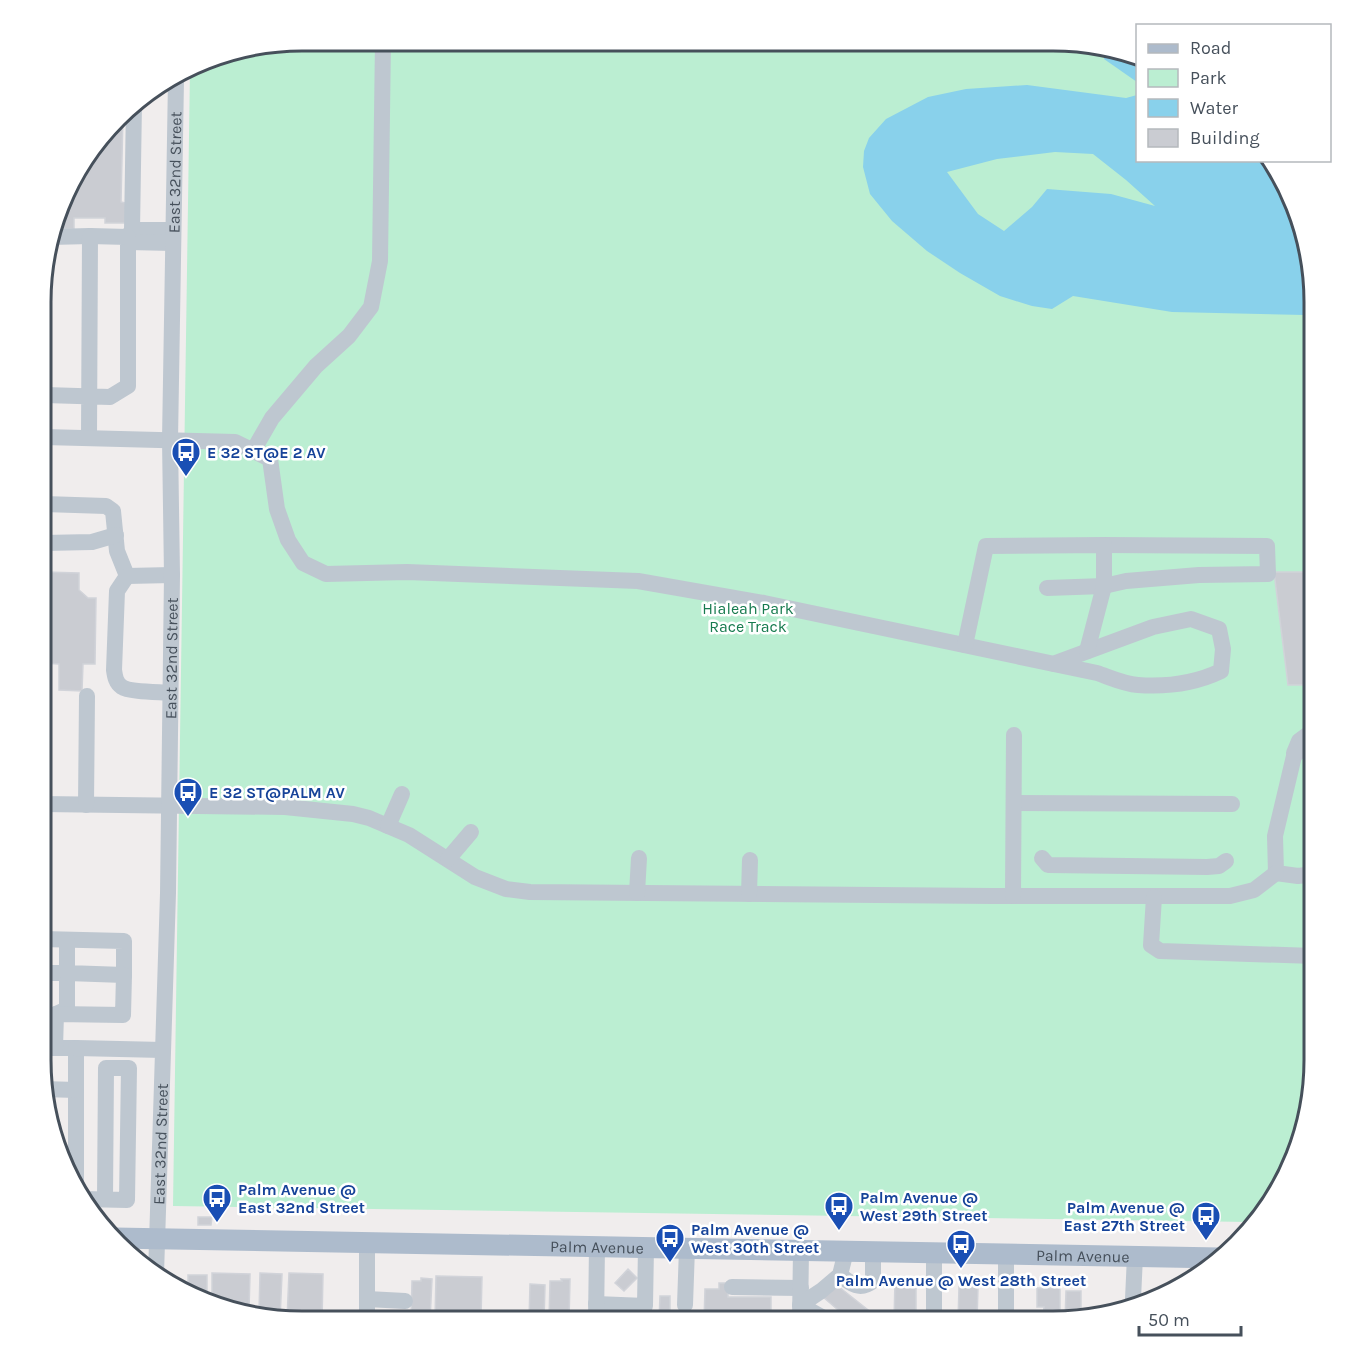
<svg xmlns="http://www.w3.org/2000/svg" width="1355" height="1362" viewBox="0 0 1355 1362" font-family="Karla,sans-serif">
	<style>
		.green { fill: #bbeed2 }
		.water { fill: #89d1eb; fill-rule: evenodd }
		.building { fill: #caccd2; stroke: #d1d3d9; stroke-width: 1.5 }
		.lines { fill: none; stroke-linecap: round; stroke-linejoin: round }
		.minor { stroke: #bec7d0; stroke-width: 16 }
		.major { stroke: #adbbcc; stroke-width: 21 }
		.labels { text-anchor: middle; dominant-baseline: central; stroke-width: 5; stroke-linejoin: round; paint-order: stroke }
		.street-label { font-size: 16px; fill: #46505b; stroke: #fff }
		.transit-label { font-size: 16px; font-weight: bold; fill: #164399; stroke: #fff; text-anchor: start }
		.park-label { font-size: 16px; fill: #177b4f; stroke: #fff }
		.rim { fill: none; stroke: #46505b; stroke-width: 3 }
	</style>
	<rect width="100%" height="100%" fill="#f0eded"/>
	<path class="green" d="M302,41l785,2 50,17 1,100 132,1 31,56 13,68v792l-27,99 -38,46 -1076,-16 17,-1136 27,-16z"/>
	<g class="water">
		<path d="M1109,50l28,10v22l-33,-23 1,-8z"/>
		<path d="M1027,85l99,13 11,-3 1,65 132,1 31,56 13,68v30h-9l-133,-3 -99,-16 -21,13 -20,-3 -32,-10 -40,-23 -33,-22 -35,-30 -22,-27 -7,-27 1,-16 5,-13 17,-19 42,-22 38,-8zM1055,152l38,2 33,26 29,26 -44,-12 -64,-5 -15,18 -28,24 -26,-17 -31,-42 50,-13z"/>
	</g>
	<g class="building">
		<path d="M123,114l-2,88 5,1v20h-21v-5h-31v11h-20l21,-58z"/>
		<path d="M44,572l35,1v17l9,8h8l-1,66h-12l-1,27 -23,-1v-26l-16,-1z"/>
		<path d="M1274,572h40v113h-26z"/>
		<path d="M47,1105h7l-1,34z"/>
		<path d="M198,1217h14l-1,8h-13z"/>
		<path d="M628,1269l9,9 -13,13 -9,-8z"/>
		<path d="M212,1273l38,1 -1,36 -12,-3v-3h-7l-18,-5z"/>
		<path d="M260,1273l22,1 -2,46 -21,-7z"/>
		<path d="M289,1273l34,1 -1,47 -35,-1z"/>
		<path d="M188,1275h19v22l-19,-5z"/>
		<path d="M436,1276l46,1 -1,41 -16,-1v3h-30z"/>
		<path d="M421,1278l11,1 -2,42h-19l1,-40h9z"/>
		<path d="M561,1279h9l-1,42h-20l1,-40h12z"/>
		<path d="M895,1281h13v4h8v36h-22z"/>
		<path d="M719,1283h9v14h43v24h-67l1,-32h14z"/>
		<path d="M834,1283l48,38h-31l-28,-24z"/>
		<path d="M530,1284l15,1 -1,36h-15z"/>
		<path d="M959,1287h19l-1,34h-19z"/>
		<path d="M1037,1288h23v33h-23v-6h6l1,-8h-7z"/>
		<path d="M1066,1291h15v19l30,1v2l-46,8z"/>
		<path d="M660,1296h10v17h30l-1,8h-40z"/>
		<path d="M1112,1305l29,1 -29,7z"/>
	</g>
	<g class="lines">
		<g class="minor">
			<path d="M132,230h41"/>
			<path d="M51,237l39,-1"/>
			<path d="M128,237l4,-7 2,-127"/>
			<path d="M128,242l45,1"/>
			<path d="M45,395l65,2 18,-11v-149l-38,-1 -1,202"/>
			<path d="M44,437l191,5 35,17 7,50 11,31 15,23 23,11 81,-2 231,9 126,22 333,70c12,4 27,11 41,12 28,2 58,-2 83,-14l2,-22 -4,-20 -28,-10 -38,8 -100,37"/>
			<path d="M253,451l19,-33 44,-52 33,-30 22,-29 9,-46 3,-220"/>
			<path d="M44,504l62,2 7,5 4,40 10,25"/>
			<path d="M44,543l48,-1 24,-7"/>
			<path d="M127,576l-10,15 -3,79c1,7 2,13 8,17 7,5 38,5 48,6"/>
			<path d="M127,576l45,-1"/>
			<path d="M1047,588l57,-2 22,-5 73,-6 69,-1 -1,-28 -163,-1"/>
			<path d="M965,645l21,-99 118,-1v41l-17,65"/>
			<path d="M1314,746l-14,4 -6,6 -19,80 1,37 22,3 16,-2"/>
			<path d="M1294,753l5,-12 15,-11"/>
			<path d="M1014,803l218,1"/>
			<path d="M42,804l243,3 68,7 16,4 40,17 66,42 31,12 24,3 462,4h238l24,-6 22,-17"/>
			<path d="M86,805l1,-109"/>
			<path d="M388,826l14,-32"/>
			<path d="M1042,858l6,7 159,2 12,-1 7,-5"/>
			<path d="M448,859l23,-27"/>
			<path d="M637,893l2,-35"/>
			<path d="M749,894l1,-34"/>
			<path d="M1013,896l1,-161"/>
			<path d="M1154,897l-3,48 9,6 154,5"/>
			<path d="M42,939l82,2v34"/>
			<path d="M42,973h25v36l-11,5"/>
			<path d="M41,1048h35v137"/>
			<path d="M55,1048l1,-34 67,1 1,-40 -57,-2v-33"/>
			<path d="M76,1048l87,2"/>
			<path d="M43,1089l33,1"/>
			<path d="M83,1199l44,1 2,-132h-23l-1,131"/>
			<path id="s1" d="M156,1274l12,-381 4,-318 -2,-135 6,-361"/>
			<path d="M840,1275c11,9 20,16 33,6v-30"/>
			<path d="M732,1287l69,1"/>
			<path d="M367,1299l38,2"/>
			<path d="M1133,1299l2,-43"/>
			<path d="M596,1304l49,2 1,-59"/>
			<path d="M685,1305l2,-57"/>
			<path d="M367,1321v-79"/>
			<path d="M596,1321l1,-75"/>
			<path d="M800,1321l1,-71"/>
			<path d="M829,1321l-29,-16 21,-14 19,-16 6,-24"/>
			<path d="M934,1321v-69"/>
			<path d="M1006,1321v-67"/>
		</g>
		<path class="major" id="s2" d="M115,1238l1105,20"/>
	</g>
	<defs>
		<g id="bus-pin" transform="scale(1.5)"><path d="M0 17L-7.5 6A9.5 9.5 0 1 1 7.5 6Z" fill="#1a4fb4" stroke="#fff"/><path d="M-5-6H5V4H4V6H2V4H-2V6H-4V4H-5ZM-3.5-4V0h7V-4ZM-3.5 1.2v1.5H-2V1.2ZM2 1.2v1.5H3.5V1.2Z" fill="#fff"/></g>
	</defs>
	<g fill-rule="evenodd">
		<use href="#bus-pin" x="186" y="452"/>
		<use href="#bus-pin" x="188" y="792"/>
		<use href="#bus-pin" x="217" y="1198"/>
		<use href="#bus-pin" x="839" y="1206"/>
		<use href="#bus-pin" x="1206" y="1216"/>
		<use href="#bus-pin" x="670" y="1238"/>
		<use href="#bus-pin" x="961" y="1244"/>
	</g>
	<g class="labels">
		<g class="street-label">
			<text stroke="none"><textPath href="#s1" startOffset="1102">East 32nd Street</textPath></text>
			<text stroke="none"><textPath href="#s1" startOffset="616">East 32nd Street</textPath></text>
			<text stroke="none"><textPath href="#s1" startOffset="130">East 32nd Street</textPath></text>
			<text stroke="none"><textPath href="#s2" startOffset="482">Palm Avenue</textPath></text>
			<text stroke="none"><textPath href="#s2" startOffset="968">Palm Avenue</textPath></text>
		</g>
		<g class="transit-label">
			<text x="207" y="452">E 32 ST@E 2 AV</text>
			<text x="209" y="792">E 32 ST@PALM AV</text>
			<text x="238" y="1189">Palm Avenue @<tspan x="238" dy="18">East 32nd Street</tspan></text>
			<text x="860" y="1197">Palm Avenue @<tspan x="860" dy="18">West 29th Street</tspan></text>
			<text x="1185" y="1207" text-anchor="end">Palm Avenue @<tspan x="1185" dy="18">East 27th Street</tspan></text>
			<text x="691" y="1229">Palm Avenue @<tspan x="691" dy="18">West 30th Street</tspan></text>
			<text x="961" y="1280" text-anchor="middle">Palm Avenue @ West 28th Street</text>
		</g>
		<g class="park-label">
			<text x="748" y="608">Hialeah Park<tspan x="748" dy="18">Race Track</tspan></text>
		</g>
	</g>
	<path d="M0 0H1355V1362H0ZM302 51H1053A251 251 0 0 1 1304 302V1060A251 251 0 0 1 1053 1311H302A251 251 0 0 1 51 1060V302A251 251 0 0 1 302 51Z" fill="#fff" fill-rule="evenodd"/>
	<path class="rim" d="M302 51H1053A251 251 0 0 1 1304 302V1060A251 251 0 0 1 1053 1311H302A251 251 0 0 1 51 1060V302A251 251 0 0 1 302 51Z"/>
	<rect x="1136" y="24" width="195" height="138" fill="#ffffff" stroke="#b5b9bd" stroke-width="1.5"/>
	<rect x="1148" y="44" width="30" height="9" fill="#adbbcc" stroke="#b5b9bd" stroke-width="1.5"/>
	<text x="1190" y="54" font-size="18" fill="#46505b">Road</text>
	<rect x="1148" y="69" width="30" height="18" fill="#bbeed2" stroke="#b5b9bd" stroke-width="1.5"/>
	<text x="1190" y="84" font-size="18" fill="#46505b">Park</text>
	<rect x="1148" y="99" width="30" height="18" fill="#89d1eb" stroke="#b5b9bd" stroke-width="1.5"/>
	<text x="1190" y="114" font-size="18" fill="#46505b">Water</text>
	<rect x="1148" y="129" width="30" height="18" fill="#caccd2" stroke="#b5b9bd" stroke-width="1.5"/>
	<text x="1190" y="144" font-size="18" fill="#46505b">Building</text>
	<path d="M1139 1326v9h102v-9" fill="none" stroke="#46505b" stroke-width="3"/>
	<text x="1148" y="1326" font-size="18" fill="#46505b" stroke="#ffffff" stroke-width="4.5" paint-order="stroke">50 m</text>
</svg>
